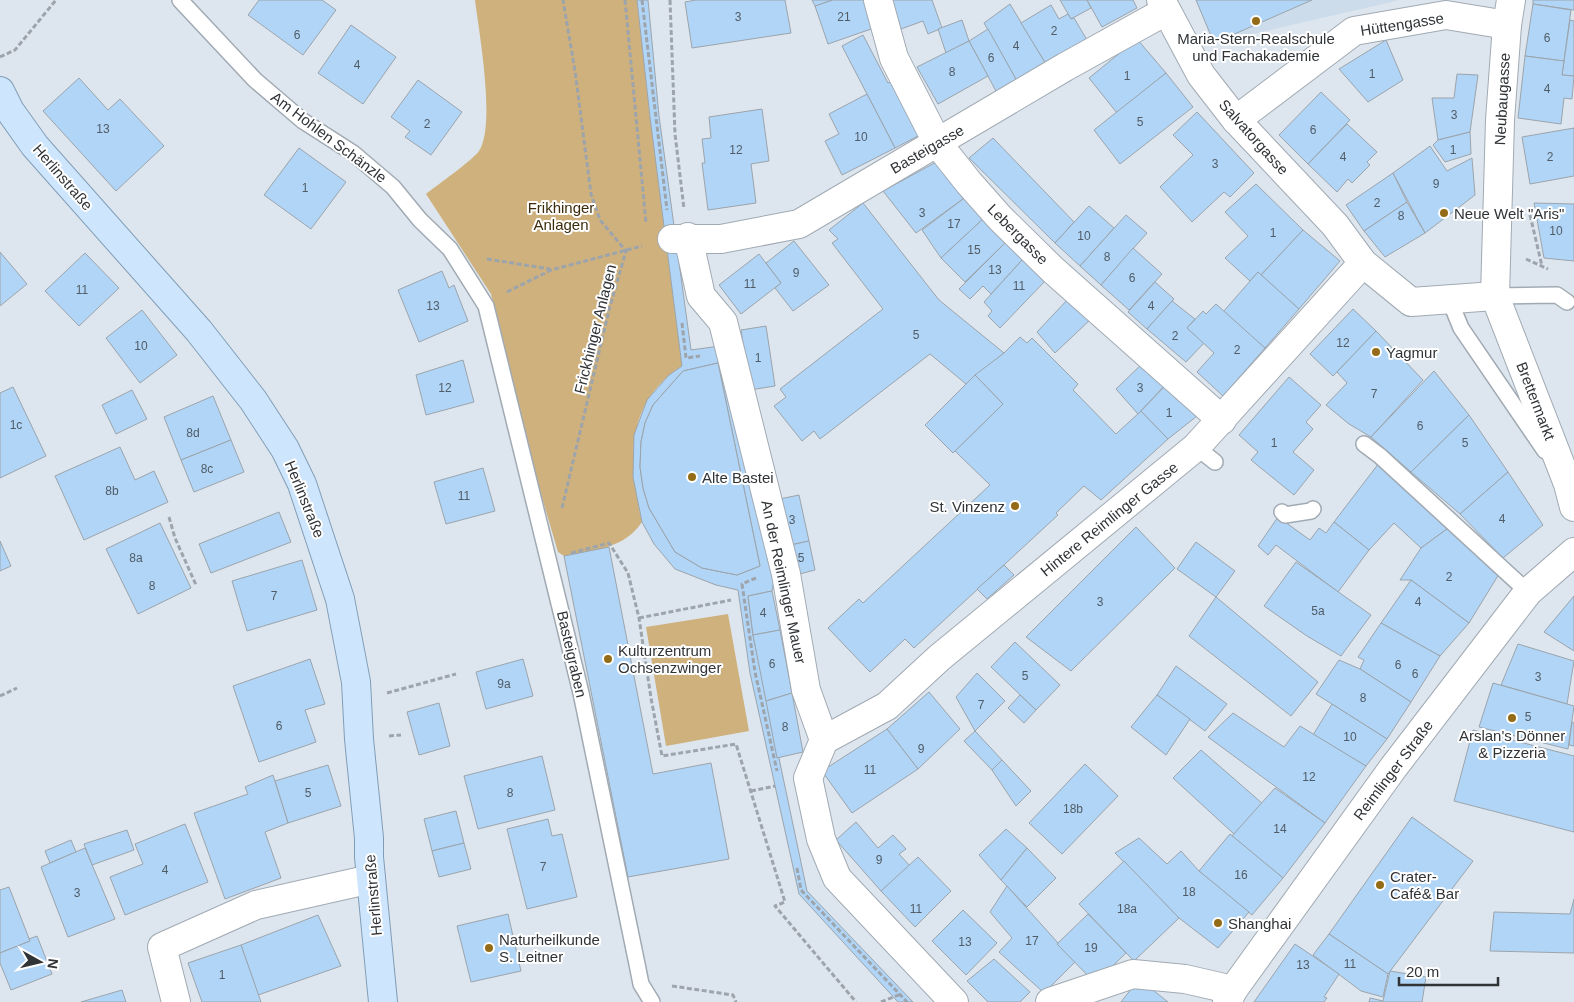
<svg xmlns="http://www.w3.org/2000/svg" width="1574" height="1002" viewBox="0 0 1574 1002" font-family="Helvetica,sans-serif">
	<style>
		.built { fill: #ccdcea }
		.green { fill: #cfb17d }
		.building { fill: #b1d5f6; stroke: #9ba4ac; fill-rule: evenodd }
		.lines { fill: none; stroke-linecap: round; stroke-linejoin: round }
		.lane-casing { stroke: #a1aab3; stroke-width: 18 }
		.street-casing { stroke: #a1aab3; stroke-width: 30 }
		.primary-casing { stroke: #819db6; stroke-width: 30 }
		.path { stroke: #9da4ab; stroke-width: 3; stroke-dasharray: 5 2.5; stroke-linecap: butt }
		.lane { stroke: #fff; stroke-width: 15 }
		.street { stroke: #fff; stroke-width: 28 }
		.primary { stroke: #cee6fd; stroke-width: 28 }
		.poi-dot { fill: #946b16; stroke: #fff; stroke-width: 2 }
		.labels { text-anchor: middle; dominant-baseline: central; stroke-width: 4; stroke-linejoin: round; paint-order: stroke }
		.number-label { font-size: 12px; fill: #505c67 }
		.street-label { font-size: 15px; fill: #303437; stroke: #fff }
		.poi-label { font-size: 15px; fill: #303437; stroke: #fff; text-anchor: start }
		.park-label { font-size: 15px; fill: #3c2b0b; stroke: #fff }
	</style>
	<rect width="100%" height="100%" fill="#dde6ef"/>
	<path class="built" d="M1196,0h204l-186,43z"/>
	<g class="green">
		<path d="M475,0h162l13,117 32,249c-58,37 -54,97 -40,156 -18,27 -48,28 -78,34l-6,-4 -20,-68 -47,-190 -65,-100c10,-8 47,-34 53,-43 17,-26 0,-119 -4,-151z"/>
		<path d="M728,614l21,117 -83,15 -20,-119z"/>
	</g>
	<g class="building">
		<path d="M259,0h63l14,10 -33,45 -55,-40z"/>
		<path d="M637,0h11l11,116 32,234 29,-4 56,224 -4,21 -24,5 5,39 54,256 106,111h-15l-99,-108 -49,-221 -12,-83 -22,-5 -41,-16 -21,-25 -12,-22 -9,-45 1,-42 13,-35 22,-25 13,-9 -32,-249zM718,363l42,203 -23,9 -35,-7 -27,-16 -26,-44 -6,-20 -3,-21 1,-25 4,-19 8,-18 30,-34z"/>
		<path d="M696,0h89l6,33 -99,15 -7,-46z"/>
		<path d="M812,0h21l-18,6z"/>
		<path d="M833,0h31l10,28 -46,16 -13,-38z"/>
		<path d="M890,0h42l10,28 -14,6 -5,-13 -22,8z"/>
		<path d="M1060,0h27l4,8 -20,11z"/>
		<path d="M1087,0h46l4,8 -35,19z"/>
		<path d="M1196,0h116l-98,43z"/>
		<path d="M1533,0h41v10l-41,-6z"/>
		<path d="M1010,4l36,60 -29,17 -33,-58z"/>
		<path d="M1533,4l38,6 -7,51 -39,-5z"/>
		<path d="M1051,5l8,14 9,-5 3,5 3,-1 13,22 -41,24 -25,-41z"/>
		<path d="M962,20l7,21 -23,12 -8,-24z"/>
		<path d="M1570,20l4,1v55l-12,-1z"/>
		<path d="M351,25l45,32 -33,47 -45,-31z"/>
		<path d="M988,29l29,52 -20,12 -28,-52z"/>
		<path d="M863,35l25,48 6,-3 28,54 -27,14 -53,-102z"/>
		<path d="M1137,39l29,34 -49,40 -28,-35z"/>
		<path d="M1386,40l17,40 -35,22 -29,-33z"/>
		<path d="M969,41l19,35 -50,28 -21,-37z"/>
		<path d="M1525,56l39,5 -2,14 12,1 -2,23 -8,-1 -3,26 -43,-6z"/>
		<path d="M1166,73l27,34 -73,57 -26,-34z"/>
		<path d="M1457,74l21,1 -8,57 -32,8 -6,-42h22z"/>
		<path d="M79,78l29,32 12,-11 44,47 -48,45 -73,-80z"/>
		<path d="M418,80l44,32 -31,43 -26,-18 5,-6 -19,-14z"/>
		<path d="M1321,92l29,28 -42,44 -29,-29z"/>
		<path d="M867,94l28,54 -53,27 -17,-34 14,-7 -10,-20z"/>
		<path d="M762,109l7,52 -18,3 5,39 -48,7 -6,-47h3l-3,-24 9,-1 -2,-21z"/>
		<path d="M1197,112l57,61 -24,24 -6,-5 -32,30 -32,-35 33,-32 -20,-20z"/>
		<path d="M1347,124l30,28 -10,10 3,3 -18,18 -4,-4 -11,13 -29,-28z"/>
		<path d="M1574,128v48l-44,8 -8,-47z"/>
		<path d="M1470,132l1,22 -26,8 -12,-17 5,-5z"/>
		<path d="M993,138l81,84 -19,21 -86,-85z"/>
		<path d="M1430,146l17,25 25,-13 3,37 -50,38 -32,-60z"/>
		<path d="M299,148l47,34 -35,47 -47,-34z"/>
		<path d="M940,160l27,36 -51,37 -33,-42z"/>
		<path d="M1393,173l14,29 -43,29 -18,-26z"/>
		<path d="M1256,184l47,46 -42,45 -3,-3 -8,9 -25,-23 23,-22 -23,-24z"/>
		<path d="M967,196l17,22 -43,40 -19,-28z"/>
		<path d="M1407,202l18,31 -40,24 -21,-26z"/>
		<path d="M863,203l76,97 65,53 -38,31 -36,-30 -110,85 -6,-8 -12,10 -28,-35 12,-9 -6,-8 103,-80 -51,-66 6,-4 -9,-9z"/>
		<path d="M1534,203l40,1v57l-30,-3z"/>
		<path d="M1089,206l25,22 -34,38 -25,-23z"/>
		<path d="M1126,215l21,18 -46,52 -21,-19z"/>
		<path d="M984,218l23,23 -42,41 -24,-24z"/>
		<path d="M1303,230l37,31 -41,48 -38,-34z"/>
		<path d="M794,241l35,44 -36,26 -18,-23 6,-5 -15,-20z"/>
		<path d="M1007,241l16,18 -32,35 -8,-8 -13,13 -11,-10z"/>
		<path d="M1133,248l29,26 -33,36 -28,-25z"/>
		<path d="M0,252l27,32 -27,22z"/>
		<path d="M85,253l34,35 -40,38 -34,-35z"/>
		<path d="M759,254l22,29 -40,31 -22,-29z"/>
		<path d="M1023,259l24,20 -47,49 -12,-12 4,-5 -8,-9z"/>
		<path d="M442,271l7,17 5,-3 14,36 -49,21 -21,-52z"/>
		<path d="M1258,272l41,37 -34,39 -42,-36z"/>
		<path d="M1155,282l19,17 -27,30 -19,-17z"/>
		<path d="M1069,298l22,21 -36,34 -18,-21z"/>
		<path d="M1172,301l23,18 -8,9 17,15 -18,19 -39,-33z"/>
		<path d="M1216,304l49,44 -42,48 -26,-24 17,-19 -27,-25 16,-17 3,3z"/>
		<path d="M1353,309l23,22 -43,45 -23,-22z"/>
		<path d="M142,310l35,45 -37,28 -34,-45z"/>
		<path d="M766,326l9,60 -25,4 -9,-60z"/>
		<path d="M1376,331l47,49 -52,57 -22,-13 -23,-19 21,-22 -10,-11z"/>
		<path d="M1020,337l7,6 5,-5 46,46 -5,6 43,44 25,-23 27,28 -67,61 -17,-14 -28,27 2,2 -144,133 -9,-9 -35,33 -42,-44 31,-29 4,4 127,-118 -35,-34 48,-47 -28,-29 29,-22z"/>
		<path d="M463,360l11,42 -48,13 -10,-40z"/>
		<path d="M1144,362l22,22 -28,30 -22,-25z"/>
		<path d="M718,363l42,203 -23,9 -35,-7 -27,-16 -26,-44 -6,-20 -3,-21 1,-25 4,-19 8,-18 30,-34z"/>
		<path d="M1434,371l35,44 -58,57 -40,-35z"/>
		<path d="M975,375l28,29 -50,49 -28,-28z"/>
		<path d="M1289,377l32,28 -15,17 7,7 -20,23 21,18 -20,25 -43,-35 7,-8 -19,-17z"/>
		<path d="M1165,386l32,30 -29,23 -27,-28z"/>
		<path d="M13,387l33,69 -46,22v-85z"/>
		<path d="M132,390l15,29 -31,15 -14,-29z"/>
		<path d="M213,396l18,44 -50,20 -17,-43z"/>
		<path d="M1469,415l39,57 -48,42 -49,-42z"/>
		<path d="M231,440l13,32 -50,20 -13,-32z"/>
		<path d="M120,447l15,33 19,-9 14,31 -84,38 -29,-64z"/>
		<path d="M1379,463l72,63 -30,22 -27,-25 -25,27 -35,-28z"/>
		<path d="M483,468l12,43 -49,13 -12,-42z"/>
		<path d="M1508,472l35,53 -40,33 -43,-44z"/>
		<path d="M799,495l10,46 -23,5 -11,-46z"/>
		<path d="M279,512l12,30 -80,31 -12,-29z"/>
		<path d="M1278,517l32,23 9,-12 7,5 8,-11 35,28 -31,42 -62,-47 -8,10 -10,-9z"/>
		<path d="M160,523l31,65 -53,26 -32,-65z"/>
		<path d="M1451,526l48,48 -30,49 -58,-43h-11l21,-32z"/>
		<path d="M1136,527l39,41 -104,103 -45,-34z"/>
		<path d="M0,541l11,25 -11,5z"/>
		<path d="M809,541l6,29 -23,6 -6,-30z"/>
		<path d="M1196,542l39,29 -19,26 -39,-28z"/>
		<path d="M609,547l44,227 58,-11 18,96 -101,18 -64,-321z"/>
		<path d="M302,560l15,50 -70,21 -15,-50z"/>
		<path d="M1296,562l75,53 -30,41 -34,-20 -43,-30z"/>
		<path d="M1004,565l10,10 -27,24 -10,-10z"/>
		<path d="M1411,580l58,43 -29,33 -59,-33z"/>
		<path d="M772,591l8,39 -27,5 -5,-39z"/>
		<path d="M1574,596v55l-30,-19z"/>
		<path d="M1216,597l102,85 -27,34 -102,-80z"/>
		<path d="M1381,623l59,33 -29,46 -51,-33 4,-9 -6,-3z"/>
		<path d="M780,630l12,63 -26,8 -13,-66z"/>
		<path d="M1015,642l45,43 -24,25 -45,-43z"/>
		<path d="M1518,644l56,17 -7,43 -66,-19z"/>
		<path d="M310,659l15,45 -20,6 11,32 -57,20 -26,-76z"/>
		<path d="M523,659l10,37 -47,13 -10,-37z"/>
		<path d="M1339,660l21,9 51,33 -24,37 -71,-45z"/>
		<path d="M1176,666l51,38 -22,27 -48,-36z"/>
		<path d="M977,673l28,28 -30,30 -19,-34z"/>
		<path d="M1493,683l81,23 -6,43 -89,-22z"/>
		<path d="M929,692l31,37 -42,40 -31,-40z"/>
		<path d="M792,693l11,59 -26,6 -11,-57z"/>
		<path d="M1020,695l16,15 -12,13 -16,-15z"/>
		<path d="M1157,695l33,24 -24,36 -35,-28z"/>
		<path d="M439,703l11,43 -31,9 -12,-43z"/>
		<path d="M1332,704l55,35 -21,27 -53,-31z"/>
		<path d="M1233,713l51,34 16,-21 66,40 -41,57 -117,-86z"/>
		<path d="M1572,722l2,1v23l-5,-1z"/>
		<path d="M887,729l31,40 -66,44 -30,-42z"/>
		<path d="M1473,730l101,26v76l-120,-31z"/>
		<path d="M975,731l27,29 -10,10 -28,-29z"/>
		<path d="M1201,750l62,54 -29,30 -61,-56z"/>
		<path d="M542,756l13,54 -77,19 -14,-53z"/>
		<path d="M1002,760l29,31 -15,15 -24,-36z"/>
		<path d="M1085,764l33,32 -56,58 -33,-31z"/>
		<path d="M328,765l13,41 -53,17 -13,-42z"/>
		<path d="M273,775l15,48 -23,9 16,46 -56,21 -31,-86 54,-19 -3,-7z"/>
		<path d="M1275,788l50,35 -42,55 -51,-42z"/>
		<path d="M456,811l8,32 -32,8 -8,-32z"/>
		<path d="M1412,817l61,44 -85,113 -59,-40z"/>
		<path d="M548,819l4,17 10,-2 15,63 -50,12 -20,-80z"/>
		<path d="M856,822l22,26 15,-13 13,14 -7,5 11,12 -29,25 -45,-51z"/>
		<path d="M185,824l23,58 -83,33 -15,-38 33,-13 -8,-20z"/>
		<path d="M1006,829l21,19 -26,32 -22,-25z"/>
		<path d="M127,830l7,20 -42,15 -8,-21z"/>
		<path d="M1230,834l53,44 -31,37 -53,-44z"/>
		<path d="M1139,838l28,26 14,-13 18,20 50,41 -31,36 -39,-30 -64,-65z"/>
		<path d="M71,840l5,12 -26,11 -5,-12z"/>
		<path d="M464,843l7,26 -32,8 -7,-26z"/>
		<path d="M85,848l30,71 -47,18 -27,-70z"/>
		<path d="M1027,848l29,30 -29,29 -26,-27z"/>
		<path d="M918,857l33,34 -36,36 -34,-36z"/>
		<path d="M1124,861l55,57 -45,43 -55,-57z"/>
		<path d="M1007,886l68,76 -31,31 -45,-41 13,-14 -22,-26z"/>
		<path d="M9,887l21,54 -30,12v-63z"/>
		<path d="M1574,899v54l-84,-2 4,-39 76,2z"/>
		<path d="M963,910l34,33 -31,32 -34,-34z"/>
		<path d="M508,914l13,57 -50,11 -14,-56z"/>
		<path d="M1088,914l38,39 -31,30 -38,-39z"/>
		<path d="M318,915l23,51 -83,29 -17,-50z"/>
		<path d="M1329,934l59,40 -5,23 -22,-6 -48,-36z"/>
		<path d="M37,936l15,38 -41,16 -11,-27v-10l30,-12 -1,-2z"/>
		<path d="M1295,944l44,30 -15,23 3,1 -3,4h-70z"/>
		<path d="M241,945l20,57h-59l-14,-39z"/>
		<path d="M994,959l36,33 -10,10h-32l-21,-21z"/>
		<path d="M1390,971l36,6 -4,25h-53l1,-4 13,3z"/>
		<path d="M1139,979l29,23h-47z"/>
		<path d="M122,990l4,12h-45z"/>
	</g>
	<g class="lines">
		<g class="lane-casing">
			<g id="lane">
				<path d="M180,0l75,80 48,41 50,32 40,34 27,33 30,29 36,57 95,387 56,271 4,20 11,18"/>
				<path d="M1495,296l62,-1 10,7"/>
				<path d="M1441,302l11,4 9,22 84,123"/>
				<path d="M1364,444l16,12 148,136"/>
				<path d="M1196,447l19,15"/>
				<path d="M1282,512l3,3 26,-4 2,-2"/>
			</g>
		</g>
		<g class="street-casing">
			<g id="street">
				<path d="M878,0l16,58 44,86 31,39 31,35 53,52 169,150"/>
				<path d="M1161,0l40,75 35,45 99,105 28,38 48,39 84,-6"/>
				<path d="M1511,0l-4,25 -7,95 -5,176 73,188 6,23"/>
				<path d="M1236,120l118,-89 92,-16 61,10"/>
				<path d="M688,237l13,59 22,26 63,252 20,116 18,50 -16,38 13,61 16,39 117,124"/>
				<path d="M672,239h49l78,-15 266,-157 101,-56"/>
				<path d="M824,740l63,-34 52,-48 257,-211 167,-184"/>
				<path d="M176,1002l-14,-55 94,-42 115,-26"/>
				<path d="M1050,1002l83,-28 52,5 48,11"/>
				<path d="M1227,1002l6,-12 160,-222 135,-176 46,-40"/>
			</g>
		</g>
		<g class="primary-casing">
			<path id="primary" d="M0,91l10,20 25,35 164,185 54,69 32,49 17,35 38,115 16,83 3,57 10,99v19l14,145"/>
		</g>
		<g class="path">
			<path d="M625,0l21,223"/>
			<path d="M642,0l25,210"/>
			<path d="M670,0l5,134 9,75"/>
			<path d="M0,57l15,-7 41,-50"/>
			<path d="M1530,215l12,51"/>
			<path d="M487,259l63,10"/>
			<path d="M1526,259l22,10"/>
			<path d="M507,292l44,-22 91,-24"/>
			<path d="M682,323l4,35 14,-2"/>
			<path d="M562,508l47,-198 17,-59 -26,-31 -9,-26 -16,-123 -12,-71"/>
			<path d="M169,517l6,21 21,47"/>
			<path d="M571,553l38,-10 19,30 11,45 12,80 11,58 74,-12 49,158 -10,4 81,96"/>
			<path d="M756,578l-14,6 13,88 22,99"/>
			<path d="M639,618l92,-18"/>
			<path d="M387,693l69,-19"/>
			<path d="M0,696l17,-8"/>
			<path d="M389,736l12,-1"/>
			<path d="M751,791l24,-5"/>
			<path d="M797,868l4,22 106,112"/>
			<path d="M672,986l61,9 3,7"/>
			<path d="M881,1002l20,-8"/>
		</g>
		<use href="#lane" class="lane"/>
		<use href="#street" class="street"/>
		<use href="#primary" class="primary"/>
	</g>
	<g class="poi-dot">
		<circle cx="1256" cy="21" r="5"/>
		<circle cx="1444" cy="213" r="5"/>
		<circle cx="1376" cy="352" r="5"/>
		<circle cx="692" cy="477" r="5"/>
		<circle cx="1015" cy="506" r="5"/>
		<circle cx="608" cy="659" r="5"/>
		<circle cx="1512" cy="718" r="5"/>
		<circle cx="1380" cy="885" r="5"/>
		<circle cx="1218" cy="923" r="5"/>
		<circle cx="489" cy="948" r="5"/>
	</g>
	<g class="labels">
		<g class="number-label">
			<text x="738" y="17">3</text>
			<text x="844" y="17">21</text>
			<text x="1054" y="31">2</text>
			<text x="297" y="35">6</text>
			<text x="1547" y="38">6</text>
			<text x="1016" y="46">4</text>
			<text x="991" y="58">6</text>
			<text x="357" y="65">4</text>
			<text x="952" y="72">8</text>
			<text x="1372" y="74">1</text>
			<text x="1127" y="76">1</text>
			<text x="1547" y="89">4</text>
			<text x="1454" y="115">3</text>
			<text x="1140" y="122">5</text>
			<text x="427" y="124">2</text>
			<text x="103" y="129">13</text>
			<text x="1313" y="130">6</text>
			<text x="861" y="137">10</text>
			<text x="736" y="150">12</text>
			<text x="1453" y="150">1</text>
			<text x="1343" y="157">4</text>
			<text x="1550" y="157">2</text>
			<text x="1215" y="164">3</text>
			<text x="1436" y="184">9</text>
			<text x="305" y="188">1</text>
			<text x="1377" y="203">2</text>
			<text x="922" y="213">3</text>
			<text x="1401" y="216">8</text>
			<text x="954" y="224">17</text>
			<text x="1556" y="231">10</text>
			<text x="1273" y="233">1</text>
			<text x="1084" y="236">10</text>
			<text x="974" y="250">15</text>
			<text x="1107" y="257">8</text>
			<text x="995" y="270">13</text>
			<text x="796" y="273">9</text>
			<text x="1132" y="278">6</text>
			<text x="750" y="284">11</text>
			<text x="1019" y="286">11</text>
			<text x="82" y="290">11</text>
			<text x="433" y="306">13</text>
			<text x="1151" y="306">4</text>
			<text x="916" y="335">5</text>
			<text x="1175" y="336">2</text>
			<text x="1343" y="343">12</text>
			<text x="141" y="346">10</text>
			<text x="1237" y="350">2</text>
			<text x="758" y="358">1</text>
			<text x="445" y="388">12</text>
			<text x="1140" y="388">3</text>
			<text x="1374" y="394">7</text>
			<text x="1169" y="413">1</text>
			<text x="16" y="425">1c</text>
			<text x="1420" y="426">6</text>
			<text x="193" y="433">8d</text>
			<text x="1274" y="443">1</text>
			<text x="1465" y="443">5</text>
			<text x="207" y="469">8c</text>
			<text x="112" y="491">8b</text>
			<text x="464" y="496">11</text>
			<text x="1502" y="519">4</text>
			<text x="792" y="520">3</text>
			<text x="136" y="558">8a</text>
			<text x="801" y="558">5</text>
			<text x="1449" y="577">2</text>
			<text x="152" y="586">8</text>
			<text x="274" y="596">7</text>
			<text x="1100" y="602">3</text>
			<text x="1418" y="602">4</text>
			<text x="1318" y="611">5a</text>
			<text x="763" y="613">4</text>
			<text x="772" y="664">6</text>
			<text x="1398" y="665">6</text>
			<text x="1415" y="674">6</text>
			<text x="1025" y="676">5</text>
			<text x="1538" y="677">3</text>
			<text x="504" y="684">9a</text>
			<text x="1363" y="698">8</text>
			<text x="981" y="705">7</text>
			<text x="1528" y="717">5</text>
			<text x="279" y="726">6</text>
			<text x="785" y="727">8</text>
			<text x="1350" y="737">10</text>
			<text x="921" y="749">9</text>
			<text x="870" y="770">11</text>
			<text x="1309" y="777">12</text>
			<text x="308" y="793">5</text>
			<text x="510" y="793">8</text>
			<text x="1073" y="809">18b</text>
			<text x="1280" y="829">14</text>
			<text x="879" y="860">9</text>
			<text x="543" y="867">7</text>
			<text x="165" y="870">4</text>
			<text x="1241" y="875">16</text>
			<text x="1189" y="892">18</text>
			<text x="77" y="893">3</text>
			<text x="916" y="909">11</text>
			<text x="1127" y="909">18a</text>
			<text x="1032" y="941">17</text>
			<text x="965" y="942">13</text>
			<text x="1091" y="948">19</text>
			<text x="1350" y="964">11</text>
			<text x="1303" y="965">13</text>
			<text x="222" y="975">1</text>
		</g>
		<g class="street-label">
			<text transform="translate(1402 24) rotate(-9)">Hüttengasse</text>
			<text transform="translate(1502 99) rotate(-87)">Neubaugasse</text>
			<text transform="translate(329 137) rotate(37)">Am Hohlen Schänzle</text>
			<text transform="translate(1254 137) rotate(48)">Salvatorgasse</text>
			<text transform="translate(927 149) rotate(-30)">Basteigasse</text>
			<text transform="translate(63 177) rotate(49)">Herlinstraße</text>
			<text transform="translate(1018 234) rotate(45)">Lebergasse</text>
			<text transform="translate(595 329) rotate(-76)">Frickhinger Anlagen</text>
			<text transform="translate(1536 401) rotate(69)">Brettermarkt</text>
			<text transform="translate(305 499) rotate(68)">Herlinstraße</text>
			<text transform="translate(1109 519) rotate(-39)">Hintere Reimlinger Gasse</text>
			<text transform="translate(784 582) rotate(78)">An der Reimlinger Mauer</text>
			<text transform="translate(572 654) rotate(77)">Basteigraben</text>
			<text transform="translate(1393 770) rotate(-53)">Reimlinger Straße</text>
			<text transform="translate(373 895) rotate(-95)">Herlinstraße</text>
		</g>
		<g class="poi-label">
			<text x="1256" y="38" text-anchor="middle">Maria-Stern-Realschule<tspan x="1256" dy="17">und Fachakademie</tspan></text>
			<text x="1454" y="213">Neue Welt "Aris"</text>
			<text x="1386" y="352">Yagmur</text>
			<text x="702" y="477">Alte Bastei</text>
			<text x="1005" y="506" text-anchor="end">St. Vinzenz</text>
			<text x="618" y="650">Kulturzentrum<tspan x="618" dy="17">Ochsenzwinger</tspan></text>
			<text x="1512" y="735" text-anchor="middle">Arslan's Dönner<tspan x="1512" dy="17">&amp; Pizzeria</tspan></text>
			<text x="1390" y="876">Crater-<tspan x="1390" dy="17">Café&amp; Bar</tspan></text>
			<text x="1228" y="923">Shanghai</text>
			<text x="499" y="939">Naturheilkunde<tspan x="499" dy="17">S. Leitner</tspan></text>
		</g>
		<g class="park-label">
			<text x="561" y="207">Frikhinger<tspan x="561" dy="17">Anlagen</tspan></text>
		</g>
	</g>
	<g transform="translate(40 962) rotate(98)" stroke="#ffffff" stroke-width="4" paint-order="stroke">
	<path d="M0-4L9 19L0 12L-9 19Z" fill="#303437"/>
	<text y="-8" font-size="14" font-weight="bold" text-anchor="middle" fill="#303437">N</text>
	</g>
	<path d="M1399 977v8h99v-8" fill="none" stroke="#303437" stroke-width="2.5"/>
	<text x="1406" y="977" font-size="15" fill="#303437" stroke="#ffffff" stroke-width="4" paint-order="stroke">20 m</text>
</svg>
